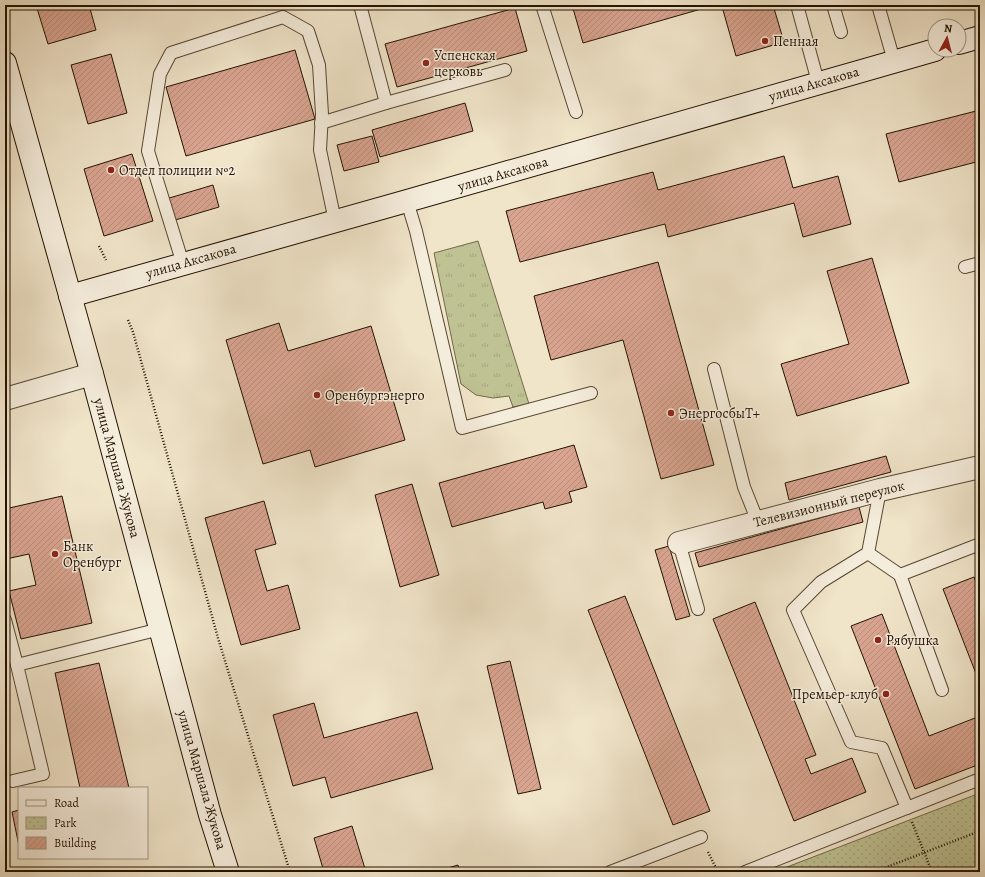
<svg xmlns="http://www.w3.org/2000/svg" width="985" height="877" viewBox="0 0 985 877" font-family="Alegreya,serif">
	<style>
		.grass { fill: url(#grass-tufts); stroke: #716a4a }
		.park { fill: url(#park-dots); stroke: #716a4a }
		.building { fill: url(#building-hatch); stroke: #231300 }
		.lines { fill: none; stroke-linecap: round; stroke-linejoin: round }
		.service-casing { stroke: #564732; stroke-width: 14 }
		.minor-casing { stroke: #564732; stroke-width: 24 }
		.secondary-casing { stroke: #231300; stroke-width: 24 }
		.path { stroke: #231300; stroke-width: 2.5; stroke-dasharray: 1 2; stroke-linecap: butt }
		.service { stroke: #f5eddc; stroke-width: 12 }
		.minor { stroke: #f5eddc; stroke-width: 22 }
		.secondary { stroke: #f5eddc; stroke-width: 22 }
		.poi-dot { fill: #8f2418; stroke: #f5eddc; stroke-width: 1.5 }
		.labels { text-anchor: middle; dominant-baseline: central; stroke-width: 3; stroke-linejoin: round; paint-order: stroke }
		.poi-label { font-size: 14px; fill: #231300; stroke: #f5eddc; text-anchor: start }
		.street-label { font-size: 14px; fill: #231300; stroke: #f5eddc }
	</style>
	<defs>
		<pattern id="grass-tufts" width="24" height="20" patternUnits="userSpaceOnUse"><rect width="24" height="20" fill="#bfc293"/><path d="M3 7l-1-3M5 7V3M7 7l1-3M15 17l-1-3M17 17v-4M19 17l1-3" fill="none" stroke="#a4a67d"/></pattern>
		<pattern id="park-dots" width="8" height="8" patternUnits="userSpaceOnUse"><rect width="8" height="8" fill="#bfc293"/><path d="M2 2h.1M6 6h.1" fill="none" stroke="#a4a67d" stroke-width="1.8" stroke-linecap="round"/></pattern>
		<pattern id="building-hatch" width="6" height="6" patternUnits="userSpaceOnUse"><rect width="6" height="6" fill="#d9a490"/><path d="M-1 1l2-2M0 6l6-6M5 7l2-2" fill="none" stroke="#ba8c7a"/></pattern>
	</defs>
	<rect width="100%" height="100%" fill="#f0e4c9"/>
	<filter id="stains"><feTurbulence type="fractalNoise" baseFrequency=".005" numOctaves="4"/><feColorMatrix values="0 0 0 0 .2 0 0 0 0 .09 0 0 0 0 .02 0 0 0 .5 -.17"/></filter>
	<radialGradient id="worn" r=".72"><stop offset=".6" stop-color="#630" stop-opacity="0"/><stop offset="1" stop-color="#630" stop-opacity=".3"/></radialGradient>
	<path class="grass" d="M478,241l51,163 -16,3 -4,-11 -16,2 -17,-3 -15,-11 -27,-131z"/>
	<path class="park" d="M980,793v79h-206z"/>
	<g class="building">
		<path d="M36,5h53l7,25 -48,14z"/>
		<path d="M572,5h135l1,2 -125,36z"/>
		<path d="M740,5h33l11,37 -48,14 -13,-46z"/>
		<path d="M515,8l12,43 -130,36 -12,-43z"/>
		<path d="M295,50l20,69 -129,37 -20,-69z"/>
		<path d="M111,54l16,59 -39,11 -17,-59z"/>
		<path d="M465,103l8,28 -93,26 -8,-27z"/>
		<path d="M980,110v51l-81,21 -13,-48z"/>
		<path d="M372,136l7,26 -35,9 -7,-26z"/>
		<path d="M132,154l21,67 -49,15 -20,-67z"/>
		<path d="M784,156l9,32 45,-12 13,48 -48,13 -9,-34 -126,34 -3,-13 -145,38 -14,-51 147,-39 5,18z"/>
		<path d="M213,185l6,22 -47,14 -6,-22z"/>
		<path d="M872,258l37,125 -112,33 -16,-52 68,-20 -22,-73z"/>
		<path d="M658,262l56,203 -53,14 -38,-139 -72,20 -17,-64z"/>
		<path d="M279,323l9,28 83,-25 34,114 -90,27 -5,-17 -47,14 -37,-124z"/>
		<path d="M574,445l13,42 -18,5 3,10 -27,7 -2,-7 -91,25 -13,-44z"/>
		<path d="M886,456l5,16 -102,28 -4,-17z"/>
		<path d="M412,484l27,91 -39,12 -25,-92z"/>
		<path d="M62,496l30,127 -71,16 -12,-48 27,-6 -7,-31 -23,5 -1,-6v-44z"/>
		<path d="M264,501l12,43 -21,6 12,41 21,-6 12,44 -59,16 -36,-127z"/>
		<path d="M859,507l4,15 -164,45 -4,-14z"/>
		<path d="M669,546l21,70 -14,4 -21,-70z"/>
		<path d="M974,577l6,14v93l-37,-95z"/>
		<path d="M625,596l85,215 -37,14 -85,-215z"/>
		<path d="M755,602l61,153 -11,4 6,15 41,-16 14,34 -72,29 -81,-202z"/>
		<path d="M882,614l47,122 51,-20v48l-65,25 -64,-163z"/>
		<path d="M510,661l31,128 -23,5 -31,-128z"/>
		<path d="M99,663l30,125h-49l-25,-115z"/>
		<path d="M314,703l10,35 93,-26 16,57 -102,29 -6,-21 -32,9 -20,-71z"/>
		<path d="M19,810v36l-7,-34z"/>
		<path d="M352,826l14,46h-42l-10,-34z"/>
		<path d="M458,865l2,7h-26z"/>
	</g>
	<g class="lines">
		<g class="service-casing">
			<g id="service">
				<path d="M360,5l26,98"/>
				<path d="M542,5l34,107"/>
				<path d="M797,5l21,77"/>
				<path d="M833,5l8,27"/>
				<path d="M878,5l16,56"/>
				<path d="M321,123l65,-20 119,-33"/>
				<path d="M407,201l9,30 46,197 129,-35"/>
				<path d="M183,264l-35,-113 12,-77 11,-21 112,-36 25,14 11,34 3,49 -2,36 15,71"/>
				<path d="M965,267l15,-4"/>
				<path d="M714,369l30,118 14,35"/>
				<path d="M880,490l-12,63 -47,29 -28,28 58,132 31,6 25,60"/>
				<path d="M679,543l19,66"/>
				<path d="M868,553l32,22"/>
				<path d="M5,620l12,45"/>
				<path d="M942,690l-42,-115 80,-31"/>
				<path d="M13,781l30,-7 -26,-109 143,-36"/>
				<path d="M610,872l91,-35"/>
				<path d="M745,872l235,-93"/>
			</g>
		</g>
		<g class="minor-casing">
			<g id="minor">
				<path d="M5,399l87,-25"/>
				<path d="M679,543l201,-53 100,-23"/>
			</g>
		</g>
		<g class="secondary-casing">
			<g id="secondary">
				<path d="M959,43l21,-6"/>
				<path d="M5,63l87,311 118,441 18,57"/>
				<path d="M70,296l337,-95 528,-151"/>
			</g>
		</g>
		<g class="path">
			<path d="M99,246l7,14"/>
			<path d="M128,320l5,12 85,306 72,234"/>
			<path d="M912,822l20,50"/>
			<path d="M708,852l10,20"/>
			<path d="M874,872l106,-41"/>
		</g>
		<use href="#service" class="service"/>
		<use href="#minor" class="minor"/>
		<use href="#secondary" class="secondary"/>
	</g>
	<g class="poi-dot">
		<circle cx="765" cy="41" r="4"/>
		<circle cx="426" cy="63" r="4"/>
		<circle cx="111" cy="170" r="4"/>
		<circle cx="317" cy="395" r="4"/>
		<circle cx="671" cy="413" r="4"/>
		<circle cx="55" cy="554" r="4"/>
		<circle cx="878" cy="640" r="4"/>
		<circle cx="886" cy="694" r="4"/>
	</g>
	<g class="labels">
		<g class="poi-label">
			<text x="773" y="41">Пенная</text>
			<text x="434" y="55">Успенская<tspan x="434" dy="16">церковь</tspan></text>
			<text x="119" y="170">Отдел полиции №2</text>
			<text x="325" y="395">Оренбургэнерго</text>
			<text x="679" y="413">ЭнергосбыТ+</text>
			<text x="63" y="546">Банк<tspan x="63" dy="16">Оренбург</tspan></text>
			<text x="886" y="640">Рябушка</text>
			<text x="878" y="694" text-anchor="end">Премьер-клуб</text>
		</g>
		<g class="street-label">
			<text transform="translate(814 84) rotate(-16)">улица Аксакова</text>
			<text transform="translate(503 174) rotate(-16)">улица Аксакова</text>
			<text transform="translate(191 261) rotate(-16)">улица Аксакова</text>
			<text transform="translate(117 468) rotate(75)">улица Маршала Жукова</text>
			<text transform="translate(829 504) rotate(-14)">Телевизионный переулок</text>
			<text transform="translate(202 780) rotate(74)">улица Маршала Жукова</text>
		</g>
	</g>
	<rect width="985" height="877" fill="none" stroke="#f0e4c9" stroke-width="20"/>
	<rect x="6" y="6" width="973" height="865" fill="none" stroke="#231300" stroke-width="2"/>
	<rect x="10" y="10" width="965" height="857" fill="none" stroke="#231300"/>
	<rect x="18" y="787" width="130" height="72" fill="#f5eddc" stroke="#a19684"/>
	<rect x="26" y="800" width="20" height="6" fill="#f5eddc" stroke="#a19684"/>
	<text x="54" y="807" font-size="12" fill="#231300">Road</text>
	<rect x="26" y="817" width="20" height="12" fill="url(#park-dots)" stroke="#a19684"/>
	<text x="54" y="827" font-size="12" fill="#231300">Park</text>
	<rect x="26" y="837" width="20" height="12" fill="url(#building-hatch)" stroke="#a19684"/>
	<text x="54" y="847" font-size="12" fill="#231300">Building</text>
	<g transform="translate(947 38) rotate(7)"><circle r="19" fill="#f5eddc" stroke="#a19684"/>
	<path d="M0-3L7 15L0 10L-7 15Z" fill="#8f2418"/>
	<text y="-6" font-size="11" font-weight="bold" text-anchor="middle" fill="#231300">N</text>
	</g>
	<rect width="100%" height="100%" filter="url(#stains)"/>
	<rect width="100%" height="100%" fill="url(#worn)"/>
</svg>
